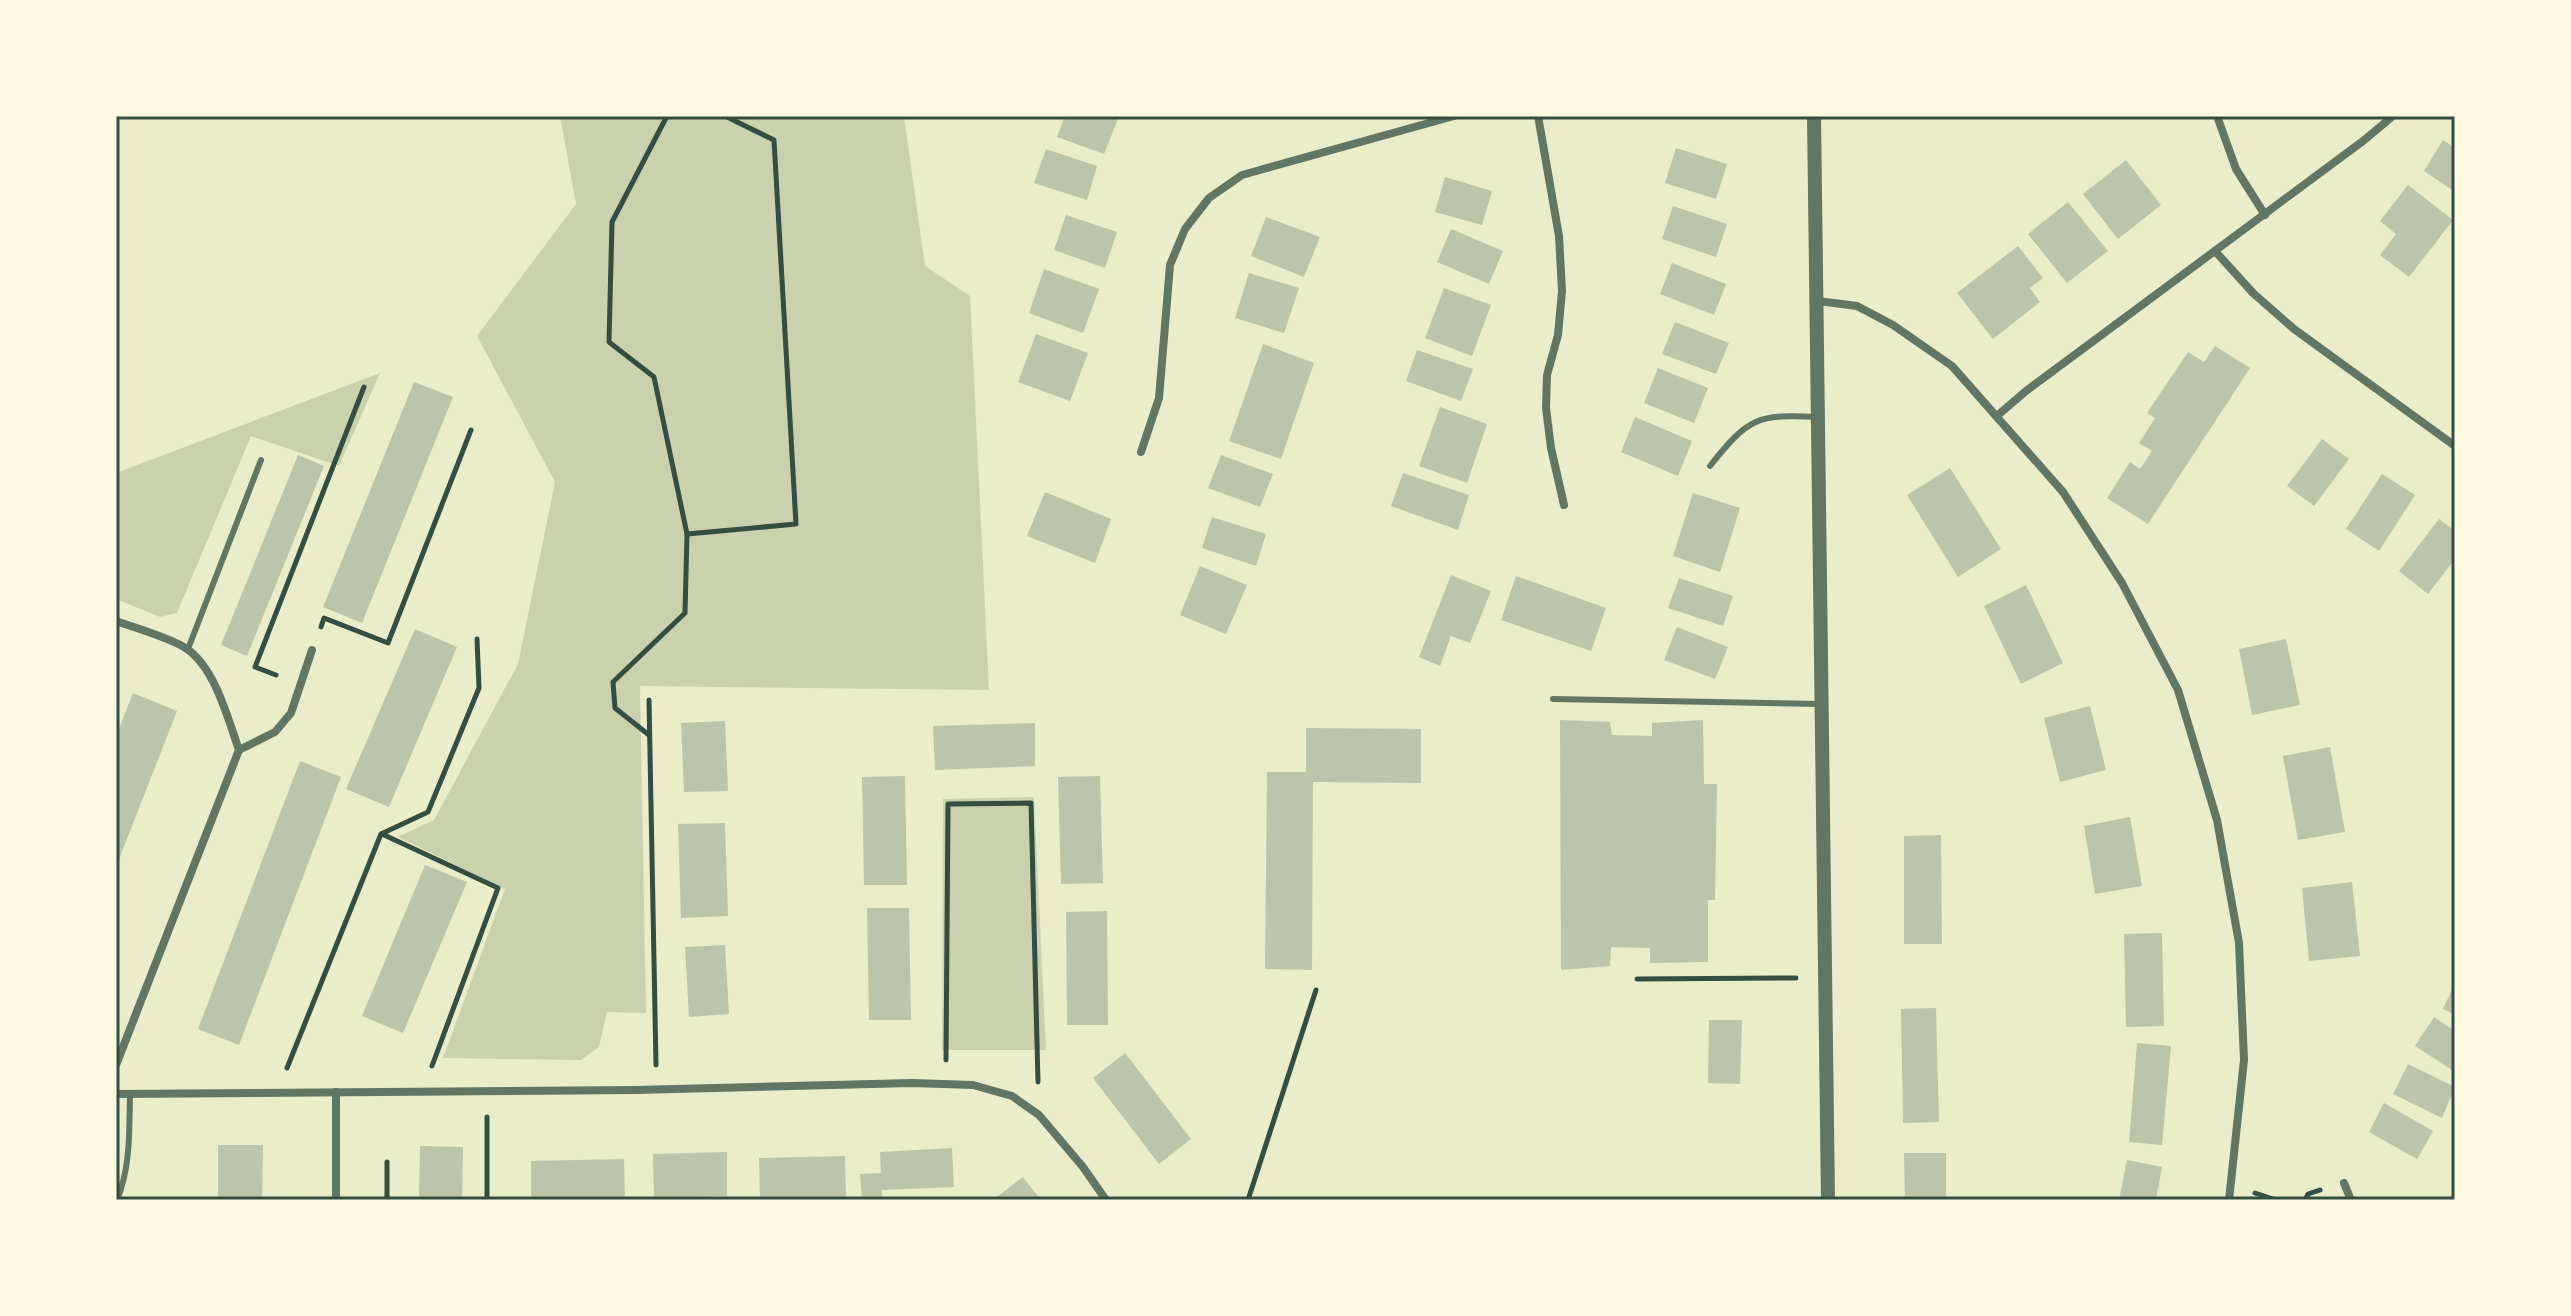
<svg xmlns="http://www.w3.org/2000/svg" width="2571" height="1316" viewBox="0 0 2571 1316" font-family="Overpass,sans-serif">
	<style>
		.green { fill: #cad2ad }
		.building { fill: #bcc5a7 }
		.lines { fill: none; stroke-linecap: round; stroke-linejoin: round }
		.path { stroke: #344e41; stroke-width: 5 }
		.service { stroke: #617663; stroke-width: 6 }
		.minor { stroke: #617663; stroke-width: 8 }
		.tertiary { stroke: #617663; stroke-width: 14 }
		.neatline { fill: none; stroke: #344e41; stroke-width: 3 }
	</style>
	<rect width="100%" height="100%" fill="#e9edc9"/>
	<g class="green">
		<path d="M560,116h344l21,150 45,30 19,394 -349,-4 6,327 -39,-1 -8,35 -18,13 -138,-2 62,-169 -107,-52 36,-17 84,-156 37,-182 -78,-146 99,-132z"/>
		<path d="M380,373l-41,93 -88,-30 -74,177 -17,4 -44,-18v-126z"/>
		<path d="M1034,797l12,253h-104l1,-251z"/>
	</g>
	<g class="building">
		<path d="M1065,116h44l9,3 -14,35 -47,-17z"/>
		<path d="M2443,140l12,8v44l-31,-21z"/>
		<path d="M1676,148l51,16 -11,35 -51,-16z"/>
		<path d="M1046,149l51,17 -10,34 -53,-17z"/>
		<path d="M2126,160l35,45 -43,34 -35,-45z"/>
		<path d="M1445,177l47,14 -10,34 -47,-13z"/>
		<path d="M2408,185l45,35 -44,57 -29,-22 16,-21 -16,-13z"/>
		<path d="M2068,202l40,49 -41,32 -39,-49z"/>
		<path d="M1673,206l54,18 -11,33 -54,-18z"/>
		<path d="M1066,215l51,17 -12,36 -51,-18z"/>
		<path d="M1266,217l54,20 -16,40 -53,-21z"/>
		<path d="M1451,229l52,22 -14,33 -52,-22z"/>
		<path d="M2018,246l25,32 -13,10 10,14 -47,37 -36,-46z"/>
		<path d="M1672,263l54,21 -12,31 -54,-21z"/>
		<path d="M1044,269l55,20 -16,44 -54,-20z"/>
		<path d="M1249,273l50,15 -15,45 -49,-15z"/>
		<path d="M1444,288l47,17 -19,51 -47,-18z"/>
		<path d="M1675,322l54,21 -13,31 -54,-20z"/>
		<path d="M1036,334l52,19 -18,48 -52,-19z"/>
		<path d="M1263,344l51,19 -33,96 -52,-18z"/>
		<path d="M2215,346l35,22 -102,156 -41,-26 23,-36 10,7 12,-18 -13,-8 16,-25 -8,-5 41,-61 16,10z"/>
		<path d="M1417,350l56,19 -12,32 -55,-20z"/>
		<path d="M1658,368l50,20 -14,35 -50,-20z"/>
		<path d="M414,382l39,15 -91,226 -39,-16z"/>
		<path d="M1440,407l47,17 -20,59 -48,-17z"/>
		<path d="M1635,417l57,24 -14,35 -57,-24z"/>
		<path d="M2322,439l27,20 -35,47 -27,-20z"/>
		<path d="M298,455l26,11 -77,190 -26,-11z"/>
		<path d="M1221,455l52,19 -13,33 -52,-19z"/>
		<path d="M1950,468l51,81 -43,28 -51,-82z"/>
		<path d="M1403,473l66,22 -11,35 -67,-24z"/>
		<path d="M2382,474l33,21 -36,56 -33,-22z"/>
		<path d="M1045,492l66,27 -16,44 -68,-27z"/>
		<path d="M1693,493l47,15 -20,64 -47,-16z"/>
		<path d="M1212,517l54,17 -10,32 -54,-18z"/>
		<path d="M2439,519l16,12v28l-27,35 -29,-23z"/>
		<path d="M1200,566l47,19 -21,49 -46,-19z"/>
		<path d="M1451,575l40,16 -21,52 -19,-7 -11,30 -21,-9z"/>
		<path d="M1516,576l90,32 -15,43 -90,-31z"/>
		<path d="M1679,578l54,18 -10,30 -55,-18z"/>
		<path d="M2026,585l37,78 -42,21 -37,-78z"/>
		<path d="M1677,627l51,20 -13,32 -51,-19z"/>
		<path d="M415,629l42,18 -68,160 -43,-18z"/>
		<path d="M2286,639l14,66 -48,10 -13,-66z"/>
		<path d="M133,693l44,18 -61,156v-131z"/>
		<path d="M2090,706l16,64 -46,12 -16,-64z"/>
		<path d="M1560,720l50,2 2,13 40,1v-13l51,-3 1,64h13l-2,116h-7v62l-58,1v-15l-39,-1 -1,19 -49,4z"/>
		<path d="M725,721l3,70 -44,1 -3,-69z"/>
		<path d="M1035,723v43l-100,4 -2,-44z"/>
		<path d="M1306,728l115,1v54l-108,-1 -1,188 -47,-1 2,-197h39z"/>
		<path d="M2330,747l15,85 -47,8 -15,-84z"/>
		<path d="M300,761l41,16 -102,268 -41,-16z"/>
		<path d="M905,776l2,109h-43l-2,-108z"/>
		<path d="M1100,776l3,107 -42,1 -3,-107z"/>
		<path d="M2130,817l12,69 -47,8 -11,-68z"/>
		<path d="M725,823l3,93 -47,2 -3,-94z"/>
		<path d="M1941,835l1,109h-38v-108z"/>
		<path d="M425,865l42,17 -64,151 -41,-17z"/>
		<path d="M2352,882l8,74 -51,5 -7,-73z"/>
		<path d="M867,908h42l2,112h-42z"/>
		<path d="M1107,911l1,114h-41l-1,-113z"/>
		<path d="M2162,933l2,93 -38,1 -2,-93z"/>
		<path d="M725,945l4,69 -40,3 -4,-70z"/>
		<path d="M2455,983v32l-12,-6z"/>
		<path d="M1936,1008l3,114 -36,1 -2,-114z"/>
		<path d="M2434,1017l21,14v41l-40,-26z"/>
		<path d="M1709,1020h33l-2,64 -32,-1z"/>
		<path d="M2137,1043l34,3 -9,99 -33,-3z"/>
		<path d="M1125,1053l66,86 -32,25 -66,-86z"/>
		<path d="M2408,1064l47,23 -13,31 -49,-24z"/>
		<path d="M2384,1103l49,28 -16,28 -48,-27z"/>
		<path d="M218,1145h45l-1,55h-44z"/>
		<path d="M420,1146l43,1 -1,53h-43z"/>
		<path d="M952,1148l2,39 -72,3v10h-20l-2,-26 21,-1 -1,-21z"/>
		<path d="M727,1152v44l-73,2 -1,-44z"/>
		<path d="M1904,1153h42v47h-41z"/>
		<path d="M845,1156l1,41 -86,2 -1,-41z"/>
		<path d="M624,1159l1,41h-94v-39z"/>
		<path d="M2127,1160l35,7 -6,33h-37z"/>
		<path d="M1023,1177l18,23h-48z"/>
	</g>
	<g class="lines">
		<g class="path">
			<path d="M687,534l109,-10 -22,-384 -49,-24"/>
			<path d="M321,627l3,-9 64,25 83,-213"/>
			<path d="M276,675l-21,-8 109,-280"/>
			<path d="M649,700l7,365"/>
			<path d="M649,735l-34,-27 -2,-26 72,-69 2,-79 -33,-157 -45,-35 3,-120 55,-106"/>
			<path d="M382,834l116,54 -66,178"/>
			<path d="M1637,979l159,-1"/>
			<path d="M946,1060l2,-256 83,-1 7,279"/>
			<path d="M287,1068l94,-234 47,-22 51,-124 -2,-49"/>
			<path d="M387,1162v38"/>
			<path d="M2255,1193l21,7"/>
			<path d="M487,1200v-83"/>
			<path d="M1248,1200l68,-210"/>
			<path d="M2305,1200l3,-6 12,-4"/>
		</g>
		<g class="service">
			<path d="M1710,466c39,-49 47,-52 109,-49"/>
			<path d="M188,649l73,-189"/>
			<path d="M1553,699l269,5"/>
			<path d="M117,1200c14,-34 12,-70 13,-106"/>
		</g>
		<g class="minor">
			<path d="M1538,116l21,120 3,55 -4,44 -11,40 -1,33 5,40 13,57"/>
			<path d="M2217,116l19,53 29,46"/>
			<path d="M2215,251l38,42 41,36 161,117"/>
			<path d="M1818,301l39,5 36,19 59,41 111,126 59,91 56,107 39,130 22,123 5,117 -15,140"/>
			<path d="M1998,415l28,-24 337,-250 30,-25"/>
			<path d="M1141,452l18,-54 11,-133 15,-36 24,-31 33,-23 212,-59"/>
			<path d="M116,621c17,6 58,18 71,28 28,19 41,70 52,101l-123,315"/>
			<path d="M239,750l36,-18 16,-19 21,-63"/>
			<path d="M336,1092v108"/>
			<path d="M116,1094l520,-4 276,-7 61,2 39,11 27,19 44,52 23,33"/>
			<path d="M2344,1183l7,17"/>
		</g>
		<path class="tertiary" d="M1814,116l14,1084"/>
	</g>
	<rect width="2571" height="1316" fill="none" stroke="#fefae0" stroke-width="236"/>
	<rect x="118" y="118" width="2335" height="1080" class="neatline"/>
</svg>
